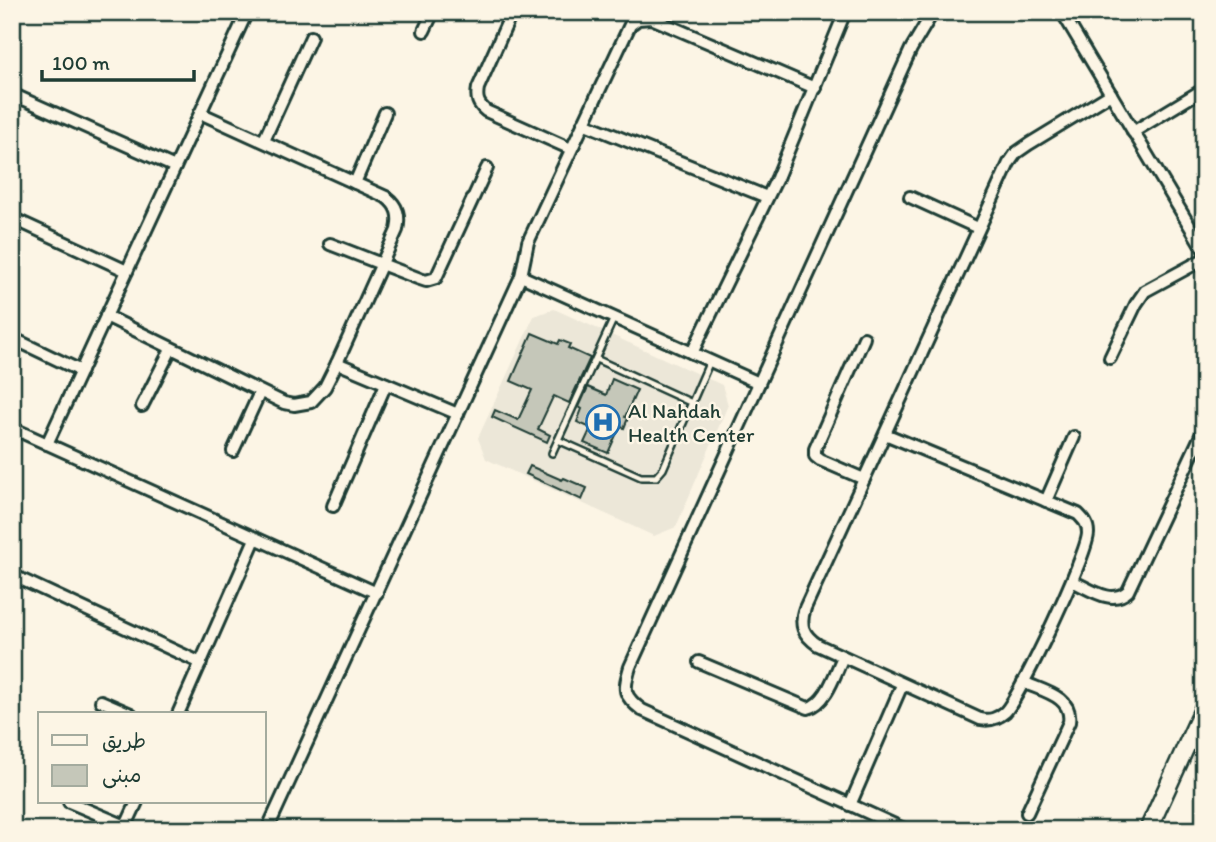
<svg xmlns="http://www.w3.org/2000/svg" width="1216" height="842" viewBox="0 0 1216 842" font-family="Itim,'Playpen Sans Arabic',sans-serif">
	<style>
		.built { fill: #ece7d8 }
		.building { fill: #c5c7b9; stroke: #1f3d34; stroke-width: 2 }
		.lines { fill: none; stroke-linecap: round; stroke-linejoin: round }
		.lane-casing { stroke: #1f3d34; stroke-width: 10 }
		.street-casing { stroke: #1f3d34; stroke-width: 16 }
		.secondary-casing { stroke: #1f3d34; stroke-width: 21 }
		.lane { stroke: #fcf5e5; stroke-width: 5 }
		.street { stroke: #fcf5e5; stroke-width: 10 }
		.secondary { stroke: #fcf5e5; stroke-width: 16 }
		.labels { text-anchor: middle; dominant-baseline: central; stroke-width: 5; stroke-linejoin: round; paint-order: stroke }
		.poi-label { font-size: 21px; fill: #1f3d34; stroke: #fcf5e5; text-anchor: start }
	</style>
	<rect width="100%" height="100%" fill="#fcf5e5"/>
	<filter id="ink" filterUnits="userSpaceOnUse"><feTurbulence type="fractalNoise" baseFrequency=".0143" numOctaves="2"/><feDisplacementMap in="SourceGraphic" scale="14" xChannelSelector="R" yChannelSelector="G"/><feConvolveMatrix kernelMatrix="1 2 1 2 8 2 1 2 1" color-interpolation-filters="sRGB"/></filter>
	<g filter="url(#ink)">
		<path class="built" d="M554,309l168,76 6,20 -52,122 -22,9 -168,-77 -8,-21 56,-122z"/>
		<g class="building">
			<path d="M532,333l26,11 2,-4 10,4 -2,4 22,10 -21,45 -15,-7 -2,3 -14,30 12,6 -3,7 -55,-25 3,-7 23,10 14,-30 -21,-9z"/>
			<path d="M612,379l25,11 -12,27 3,1 -4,10 -4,-2 -12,27 -24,-10 7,-15 -14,-6 5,-13 -3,-2 9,-20 18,8z"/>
			<path d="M530,466l32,14 2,-2 23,10 -5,12 -56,-26z"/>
		</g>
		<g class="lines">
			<g class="lane-casing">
				<g id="lane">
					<path d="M596,359l96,44"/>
					<path d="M558,440l83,37h15l7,-8 47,-108"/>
					<path d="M552,453l62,-135"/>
				</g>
			</g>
			<g class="street-casing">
				<g id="street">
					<path d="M512,12l-34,76c-2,11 0,16 8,23l85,38"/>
					<path d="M1062,12l142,238"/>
					<path d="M424,31l9,-19"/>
					<path d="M12,94l163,73"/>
					<path d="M583,123l184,74"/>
					<path d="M1133,132l71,-43"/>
					<path d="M264,140l47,-103"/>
					<path d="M355,183l30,-70"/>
					<path d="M910,197l68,31"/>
					<path d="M12,218l115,53"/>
					<path d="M330,244l90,35 6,2 10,-3 51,-110"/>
					<path d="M521,276l238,107"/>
					<path d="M106,316l178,87 10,2 17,-3 14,-15 12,-24 60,-133c3,-14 1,-24 -11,-33l-186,-84"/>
					<path d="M12,338l69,33"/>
					<path d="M864,338l-49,111v7l5,4 44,19"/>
					<path d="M692,353l85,-175 68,-166"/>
					<path d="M1110,358l26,-54 9,-13 59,-32"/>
					<path d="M337,363l121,51"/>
					<path d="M142,406l29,-57"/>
					<path d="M12,428l365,165"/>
					<path d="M885,434l193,80c6,6 10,10 10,19 0,20 -68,164 -83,179 -8,7 -15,9 -25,7l-162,-74c-15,-10 -19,-20 -13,-37l204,-445 7,-10 13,-9 82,-50"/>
					<path d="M47,444l200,-432"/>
					<path d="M233,451l27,-59"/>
					<path d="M1046,501l28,-64"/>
					<path d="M333,506l53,-122"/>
					<path d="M12,575l189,88"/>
					<path d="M1072,581c18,8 40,25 56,10l76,-162"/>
					<path d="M699,662l109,46c19,-5 27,-35 35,-51"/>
					<path d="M1023,682c19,9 50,14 46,40l-42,91"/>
					<path d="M101,701l30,13"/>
					<path d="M178,714l77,-175"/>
					<path d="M69,802l57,24"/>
					<path d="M850,805l52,-120"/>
					<path d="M124,830l13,-28"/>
					<path d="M267,830l254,-554 7,-34 102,-217 8,-6 13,-1 164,70"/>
					<path d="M906,830l-264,-120c-19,-14 -19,-20 -12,-43l281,-618 22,-37"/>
				</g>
			</g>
			<g class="secondary-casing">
				<path id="secondary" d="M1148,830l56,-123"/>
			</g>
			<use href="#lane" class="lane"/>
			<use href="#street" class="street"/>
			<use href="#secondary" class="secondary"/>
		</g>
	</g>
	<defs>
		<g id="hospital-ring" transform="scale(1.75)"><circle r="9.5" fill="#fcf5e5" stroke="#1f6fb2" stroke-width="1.5"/><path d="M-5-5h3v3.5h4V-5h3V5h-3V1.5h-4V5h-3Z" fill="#1f6fb2"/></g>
	</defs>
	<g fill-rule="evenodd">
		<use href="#hospital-ring" x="603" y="422"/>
	</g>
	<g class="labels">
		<g class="poi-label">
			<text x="628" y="410">Al Nahdah<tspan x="628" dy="24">Health Center</tspan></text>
		</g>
	</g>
	<rect width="1216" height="842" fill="none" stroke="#fcf5e5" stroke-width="42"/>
	<rect x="21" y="21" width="1174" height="800" fill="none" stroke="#1f3d34" stroke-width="2.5" filter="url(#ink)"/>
	<rect x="38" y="712" width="228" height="91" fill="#fcf5e5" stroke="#a4ab9e" stroke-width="2"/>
	<rect x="52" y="735" width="35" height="10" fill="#fcf5e5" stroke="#a4ab9e" stroke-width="2"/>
	<text x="102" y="748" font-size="21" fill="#1f3d34">طريق</text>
	<rect x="52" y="765" width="35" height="21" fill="#c5c7b9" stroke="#a4ab9e" stroke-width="2"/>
	<text x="102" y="782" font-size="21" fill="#1f3d34">مبنى</text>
	<path d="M42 70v10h152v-10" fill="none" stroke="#1f3d34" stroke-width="3.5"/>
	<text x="52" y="70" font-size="21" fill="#1f3d34" stroke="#fcf5e5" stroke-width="5" paint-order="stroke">100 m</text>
</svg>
